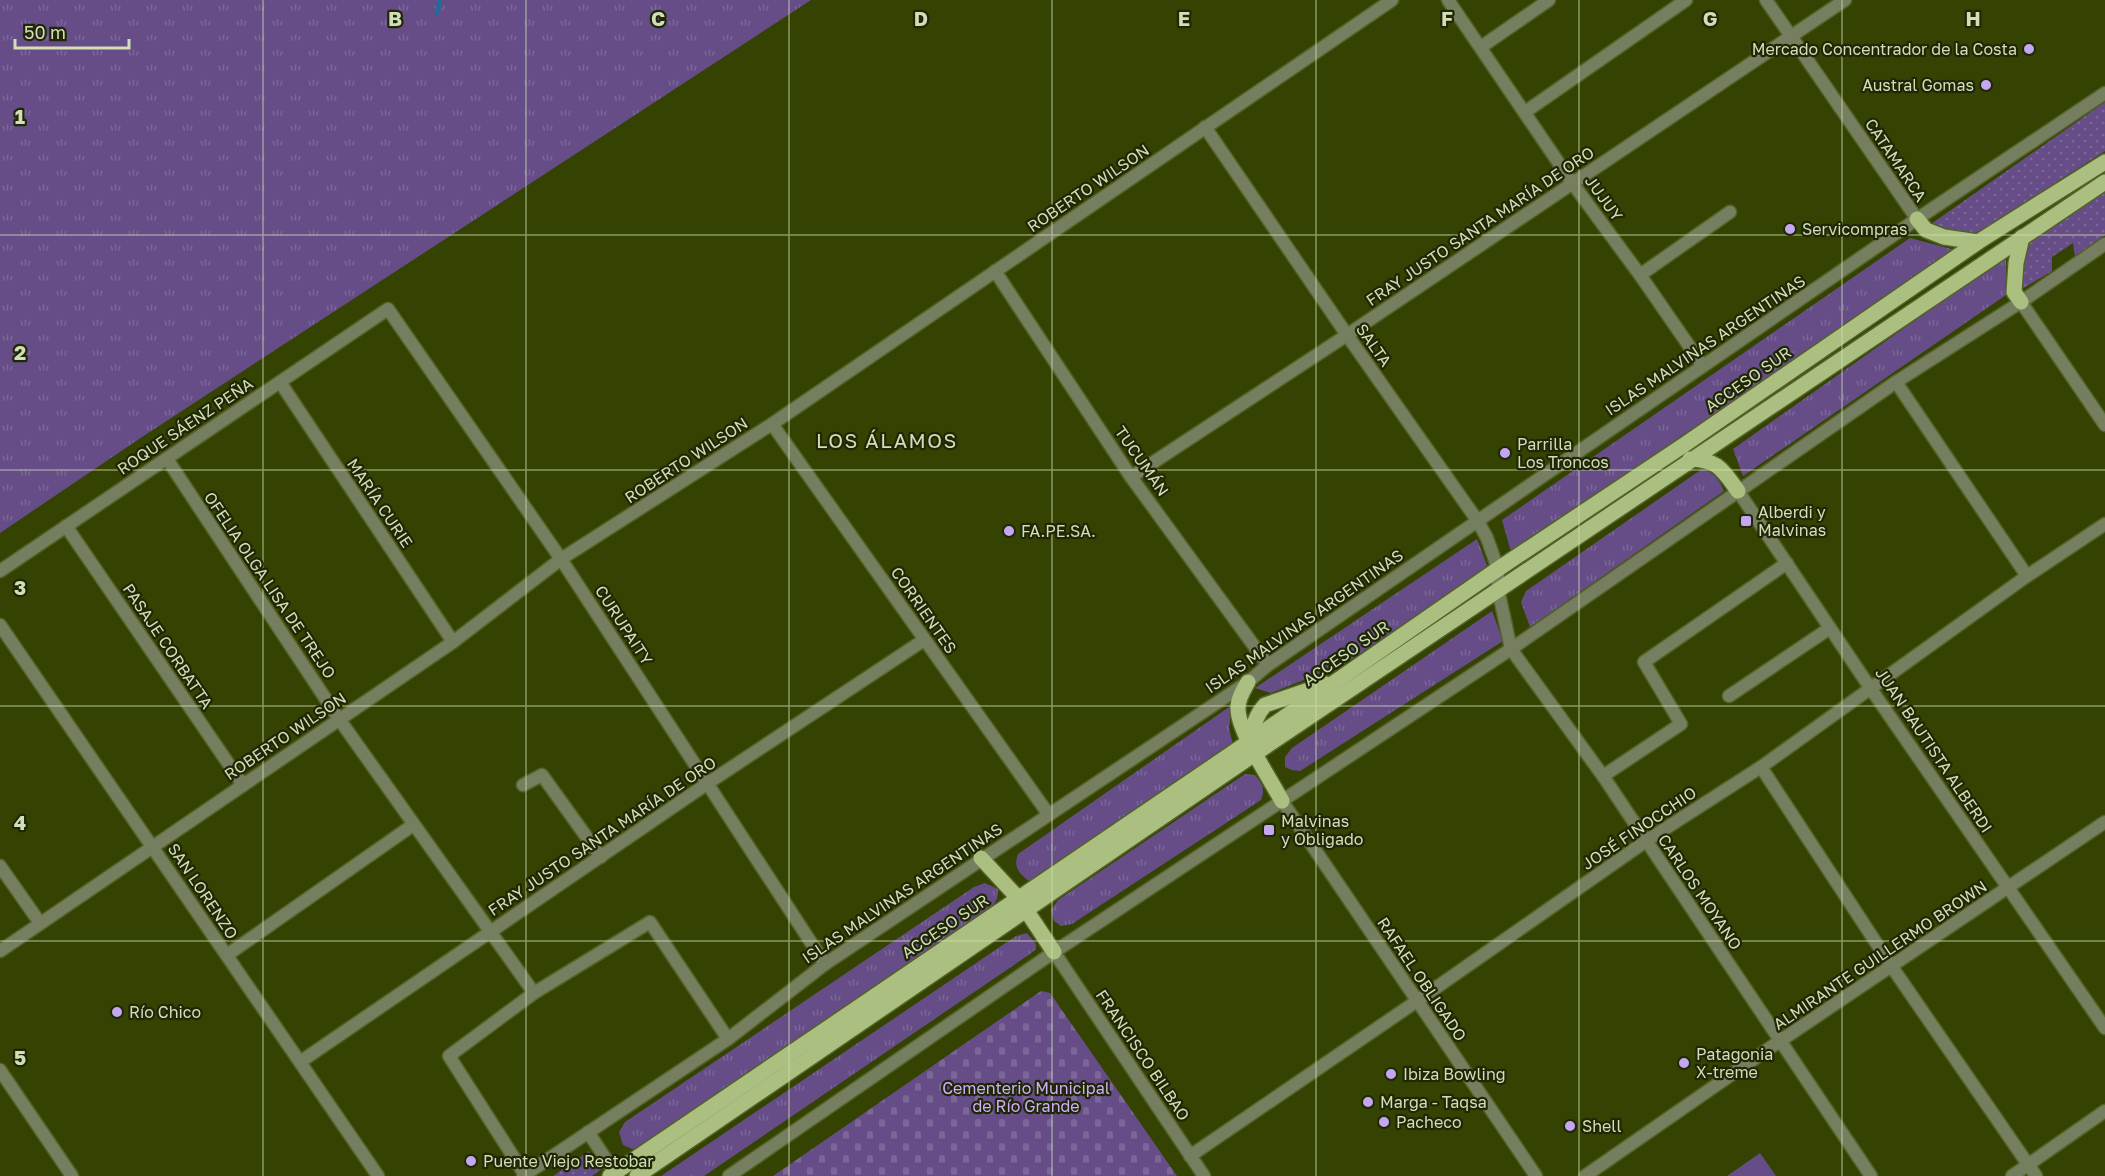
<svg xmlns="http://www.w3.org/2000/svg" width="2105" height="1176" viewBox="0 0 2105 1176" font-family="'Golos Text',sans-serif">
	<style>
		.grass { fill: url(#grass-dots) }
		.cemetery { fill: url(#cemetery-stones) }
		.park { fill: url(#park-tufts) }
		.pitch { fill: #664d88 }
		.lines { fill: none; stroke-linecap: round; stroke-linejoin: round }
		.stream { stroke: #226a9b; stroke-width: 4.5 }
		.street-casing { stroke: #536225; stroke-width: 15 }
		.primary-casing { stroke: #536225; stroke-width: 18 }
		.street { stroke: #757f60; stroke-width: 12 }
		.primary { stroke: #abc080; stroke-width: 15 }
		.grid { fill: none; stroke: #d1deb7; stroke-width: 1.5; stroke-opacity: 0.55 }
		.poi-dot { fill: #c5a7f1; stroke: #1f2706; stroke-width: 2 }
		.labels { text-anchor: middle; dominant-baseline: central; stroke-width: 4.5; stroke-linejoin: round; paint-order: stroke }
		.poi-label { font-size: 16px; fill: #d1deb7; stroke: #1f2706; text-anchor: start }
		.street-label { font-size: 16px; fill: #d1deb7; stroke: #1f2706 }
		.park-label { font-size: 16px; fill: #ceb0fa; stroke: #1f2706 }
		.quarter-label { font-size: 20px; letter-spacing: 1.5px; fill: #d1deb7; stroke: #1f2706 }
		.grid-label { font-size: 20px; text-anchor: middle; font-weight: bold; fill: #d1deb7; stroke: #1f2706; stroke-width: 4.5; stroke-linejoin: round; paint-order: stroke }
	</style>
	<defs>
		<pattern id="grass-dots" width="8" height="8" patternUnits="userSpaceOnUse" patternTransform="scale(1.5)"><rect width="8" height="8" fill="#664d88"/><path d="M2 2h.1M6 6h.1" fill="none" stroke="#7b6697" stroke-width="1.8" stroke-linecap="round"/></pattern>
		<pattern id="cemetery-stones" width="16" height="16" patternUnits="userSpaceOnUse" patternTransform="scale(1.5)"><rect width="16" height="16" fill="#664d88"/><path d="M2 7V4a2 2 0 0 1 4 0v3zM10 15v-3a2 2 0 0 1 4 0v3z" fill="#7b6697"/></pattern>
		<pattern id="park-tufts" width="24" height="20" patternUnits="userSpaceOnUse" patternTransform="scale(1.5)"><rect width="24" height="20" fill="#664d88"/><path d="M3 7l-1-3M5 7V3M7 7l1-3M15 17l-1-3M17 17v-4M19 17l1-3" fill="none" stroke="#7b6697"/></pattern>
	</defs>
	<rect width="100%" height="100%" fill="#344301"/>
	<g class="grass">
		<path d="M2105,102v49l-131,84 -14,3 -29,-14z"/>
		<path d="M2105,193v42l-30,22 -2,-14 -21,14v14l-30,18c1,-12 1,-36 7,-47 6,-9 63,-43 76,-49z"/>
		<path d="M589,1151l14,17 -11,8h-39z"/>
	</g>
	<path class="cemetery" d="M1041,991l9,2 127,183h-404z"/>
	<g class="park">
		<path d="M0,0h811l-672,439 -139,94z"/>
		<path d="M1910,238l45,12 -444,302 -9,-32z"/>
		<path d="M2006,256v39l-263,181 -10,-27z"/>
		<path d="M1702,469c12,3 17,11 22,22l-194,136 -9,-25 5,-11z"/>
		<path d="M1477,539l11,29 -144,96 -73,29 -16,-5z"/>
		<path d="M1492,611l11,30 -203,130 -8,-1 -7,-3v-10l7,-9z"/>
		<path d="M1232,705l-3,23 4,17 -203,137c-11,-9 -17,-14 -12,-28z"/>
		<path d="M1245,774l10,1c8,9 10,14 6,25l-189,124 -11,2 -7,-5 -3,-11 7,-10z"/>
		<path d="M985,883l13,6 -1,10 -6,9 -351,240 -8,1 -9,-4 -4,-13 6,-10 349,-235z"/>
		<path d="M1027,933l9,11v5l-6,5 -326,222h-43l355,-240z"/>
	</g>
	<path class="pitch" d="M1760,1153l16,23h-49z"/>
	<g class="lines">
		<path class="stream" d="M437,13l3,-13"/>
		<g class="street-casing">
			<g id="street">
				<path d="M1448,0l125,184 67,91 63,91"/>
				<path d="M1766,0l151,219"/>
				<path d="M1481,47l68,-47"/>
				<path d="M1525,112l161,-112"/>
				<path d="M1205,127l142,208 130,185 10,18 11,31v20l13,60 92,127 268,400"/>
				<path d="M995,271l136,206 137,188"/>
				<path d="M1640,275l90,-63"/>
				<path d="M2021,302l84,123"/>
				<path d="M280,382l173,260"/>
				<path d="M1896,382l131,194"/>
				<path d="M772,424l277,391"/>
				<path d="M167,459l172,260 195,274"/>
				<path d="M1131,477l216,-142 498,-335"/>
				<path d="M1738,491l133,198 234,339"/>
				<path d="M66,526l177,259"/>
				<path d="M0,571l388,-262 173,250 264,405"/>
				<path d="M0,625l378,551"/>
				<path d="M1729,696l101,-68"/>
				<path d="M1761,767l131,200 144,209"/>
				<path d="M1603,776l78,-52 -37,-62 143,-99"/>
				<path d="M523,785l19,-10 59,82"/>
				<path d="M1282,801l254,375"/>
				<path d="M0,866l40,57"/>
				<path d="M0,951l453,-309 108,-83 211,-135 620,-424"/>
				<path d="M1054,952l150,224"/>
				<path d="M227,955l186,-130"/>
				<path d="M300,1062l408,-279 216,-143"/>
				<path d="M0,1070l72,106"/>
				<path d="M588,1132l29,44"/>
				<path d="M1190,1156l227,-155 229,-160 115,-74 266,-191 78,-52"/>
				<path d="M525,1175l-76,-119 85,-63 116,-71 78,117"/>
				<path d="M523,1176l205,-137 97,-75 423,-282 20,-17 649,-446 188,-126"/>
				<path d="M729,1176l325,-224 457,-303 385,-267 125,-80 84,-58"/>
				<path d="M1585,1176l195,-135 325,-219"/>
				<path d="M2012,1176l93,-65"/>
			</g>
		</g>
		<g class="primary-casing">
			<g id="primary">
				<path d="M1917,219l9,11 18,7 34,5"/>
				<path d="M2021,302l-7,-10 2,-29 6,-26"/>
				<path d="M1690,459c28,1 32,10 48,32"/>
				<path d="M1248,682c-4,7 -10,16 -10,26 -1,22 33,72 44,93"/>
				<path d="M1250,741c3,-14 5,-25 15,-36l61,-21"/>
				<path d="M981,858l37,40 36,54"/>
				<path d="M610,1176l640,-435 248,-172 186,-124 294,-203 127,-80"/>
				<path d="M637,1176l619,-423 849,-571"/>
			</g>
		</g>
		<use href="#street" class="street"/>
		<use href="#primary" class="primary"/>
	</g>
	<path class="grid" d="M263,0v1176M526,0v1176M789,0v1176M1052,0v1176M1316,0v1176M1579,0v1176M1842,0v1176M0,235h2105M0,470h2105M0,706h2105M0,941h2105"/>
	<g class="poi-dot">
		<circle cx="2029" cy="49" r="6"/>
		<circle cx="1986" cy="85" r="6"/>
		<circle cx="1790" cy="229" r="6"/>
		<circle cx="1505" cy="453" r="6"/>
		<rect x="1740" y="515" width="12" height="12" rx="3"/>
		<circle cx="1009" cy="531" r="6"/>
		<rect x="1263" y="824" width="12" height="12" rx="3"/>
		<circle cx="117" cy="1012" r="6"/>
		<circle cx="1684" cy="1063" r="6"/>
		<circle cx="1391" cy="1074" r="6"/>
		<circle cx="1368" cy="1102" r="6"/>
		<circle cx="1384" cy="1122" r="6"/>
		<circle cx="1570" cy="1126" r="6"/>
		<circle cx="471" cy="1161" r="6"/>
	</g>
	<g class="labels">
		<g class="poi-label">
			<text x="2017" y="49" text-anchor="end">Mercado Concentrador de la Costa</text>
			<text x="1974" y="85" text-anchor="end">Austral Gomas</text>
			<text x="1802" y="229">Servicompras</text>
			<text x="1517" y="444">Parrilla<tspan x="1517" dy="18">Los Troncos</tspan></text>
			<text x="1758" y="512">Alberdi y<tspan x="1758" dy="18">Malvinas</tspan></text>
			<text x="1021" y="531">FA.PE.SA.</text>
			<text x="1281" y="821">Malvinas<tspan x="1281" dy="18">y Obligado</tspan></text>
			<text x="129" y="1012">Río Chico</text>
			<text x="1696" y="1054">Patagonia<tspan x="1696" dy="18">X-treme</tspan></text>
			<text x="1403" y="1074">Ibiza Bowling</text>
			<text x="1380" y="1102">Marga - Taqsa</text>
			<text x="1396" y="1122">Pacheco</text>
			<text x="1582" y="1126">Shell</text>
			<text x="483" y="1161">Puente Viejo Restobar</text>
		</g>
		<g class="street-label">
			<text transform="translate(1896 160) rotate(56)">CATAMARCA</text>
			<text transform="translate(1088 188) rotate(-34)">ROBERTO WILSON</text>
			<text transform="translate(1604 198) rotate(54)">JUJUY</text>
			<text transform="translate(1480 226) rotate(-34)">FRAY JUSTO SANTA MARÍA DE ORO</text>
			<text transform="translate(1374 345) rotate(55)">SALTA</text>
			<text transform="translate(1705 345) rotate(-34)">ISLAS MALVINAS ARGENTINAS</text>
			<text transform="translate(1748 379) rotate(-35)">ACCESO SUR</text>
			<text transform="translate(185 426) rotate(-34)">ROQUE SÁENZ PEÑA</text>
			<text transform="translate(686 460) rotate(-33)">ROBERTO WILSON</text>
			<text transform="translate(1142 461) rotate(55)">TUCUMÁN</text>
			<text transform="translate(380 503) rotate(56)">MARÍA CURIE</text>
			<text transform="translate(270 585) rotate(56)">OFELIA OLGA LISA DE TREJO</text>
			<text transform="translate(924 610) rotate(55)">CORRIENTES</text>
			<text transform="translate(1304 621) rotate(-35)">ISLAS MALVINAS ARGENTINAS</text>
			<text transform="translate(624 625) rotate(57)">CURUPAITY</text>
			<text transform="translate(168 646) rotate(56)">PASAJE CORBATTA</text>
			<text transform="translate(1346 653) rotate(-35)">ACCESO SUR</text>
			<text transform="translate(285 736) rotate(-34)">ROBERTO WILSON</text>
			<text transform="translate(1934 750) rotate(56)">JUAN BAUTISTA ALBERDI</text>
			<text transform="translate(1639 828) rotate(-34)">JOSÉ FINOCCHIO</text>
			<text transform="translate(602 836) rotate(-34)">FRAY JUSTO SANTA MARÍA DE ORO</text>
			<text transform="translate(203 891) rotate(56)">SAN LORENZO</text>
			<text transform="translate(1700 892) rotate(56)">CARLOS MOYANO</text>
			<text transform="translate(902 893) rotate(-34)">ISLAS MALVINAS ARGENTINAS</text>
			<text transform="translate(945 926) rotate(-34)">ACCESO SUR</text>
			<text transform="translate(1880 955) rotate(-34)">ALMIRANTE GUILLERMO BROWN</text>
			<text transform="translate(1422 979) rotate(56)">RAFAEL OBLIGADO</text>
			<text transform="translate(1143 1055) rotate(56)">FRANCISCO BILBAO</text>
		</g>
		<g class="park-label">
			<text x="1026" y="1088">Cementerio Municipal<tspan x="1026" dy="18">de Río Grande</tspan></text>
		</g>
		<g class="quarter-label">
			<text x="887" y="440">LOS ÁLAMOS</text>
		</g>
	</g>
	<g class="grid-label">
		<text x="395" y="26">B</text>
		<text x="658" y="26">C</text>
		<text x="921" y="26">D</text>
		<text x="1184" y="26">E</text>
		<text x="1447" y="26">F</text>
		<text x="1710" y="26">G</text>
		<text x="1973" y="26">H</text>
		<text x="20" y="124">1</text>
		<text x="20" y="360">2</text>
		<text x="20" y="595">3</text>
		<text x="20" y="830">4</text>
		<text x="20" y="1065">5</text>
	</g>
	<path d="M15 39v9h114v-9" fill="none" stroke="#d1deb7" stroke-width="3"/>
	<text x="24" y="39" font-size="18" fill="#d1deb7" stroke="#1f2706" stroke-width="4.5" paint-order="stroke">50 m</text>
</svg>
